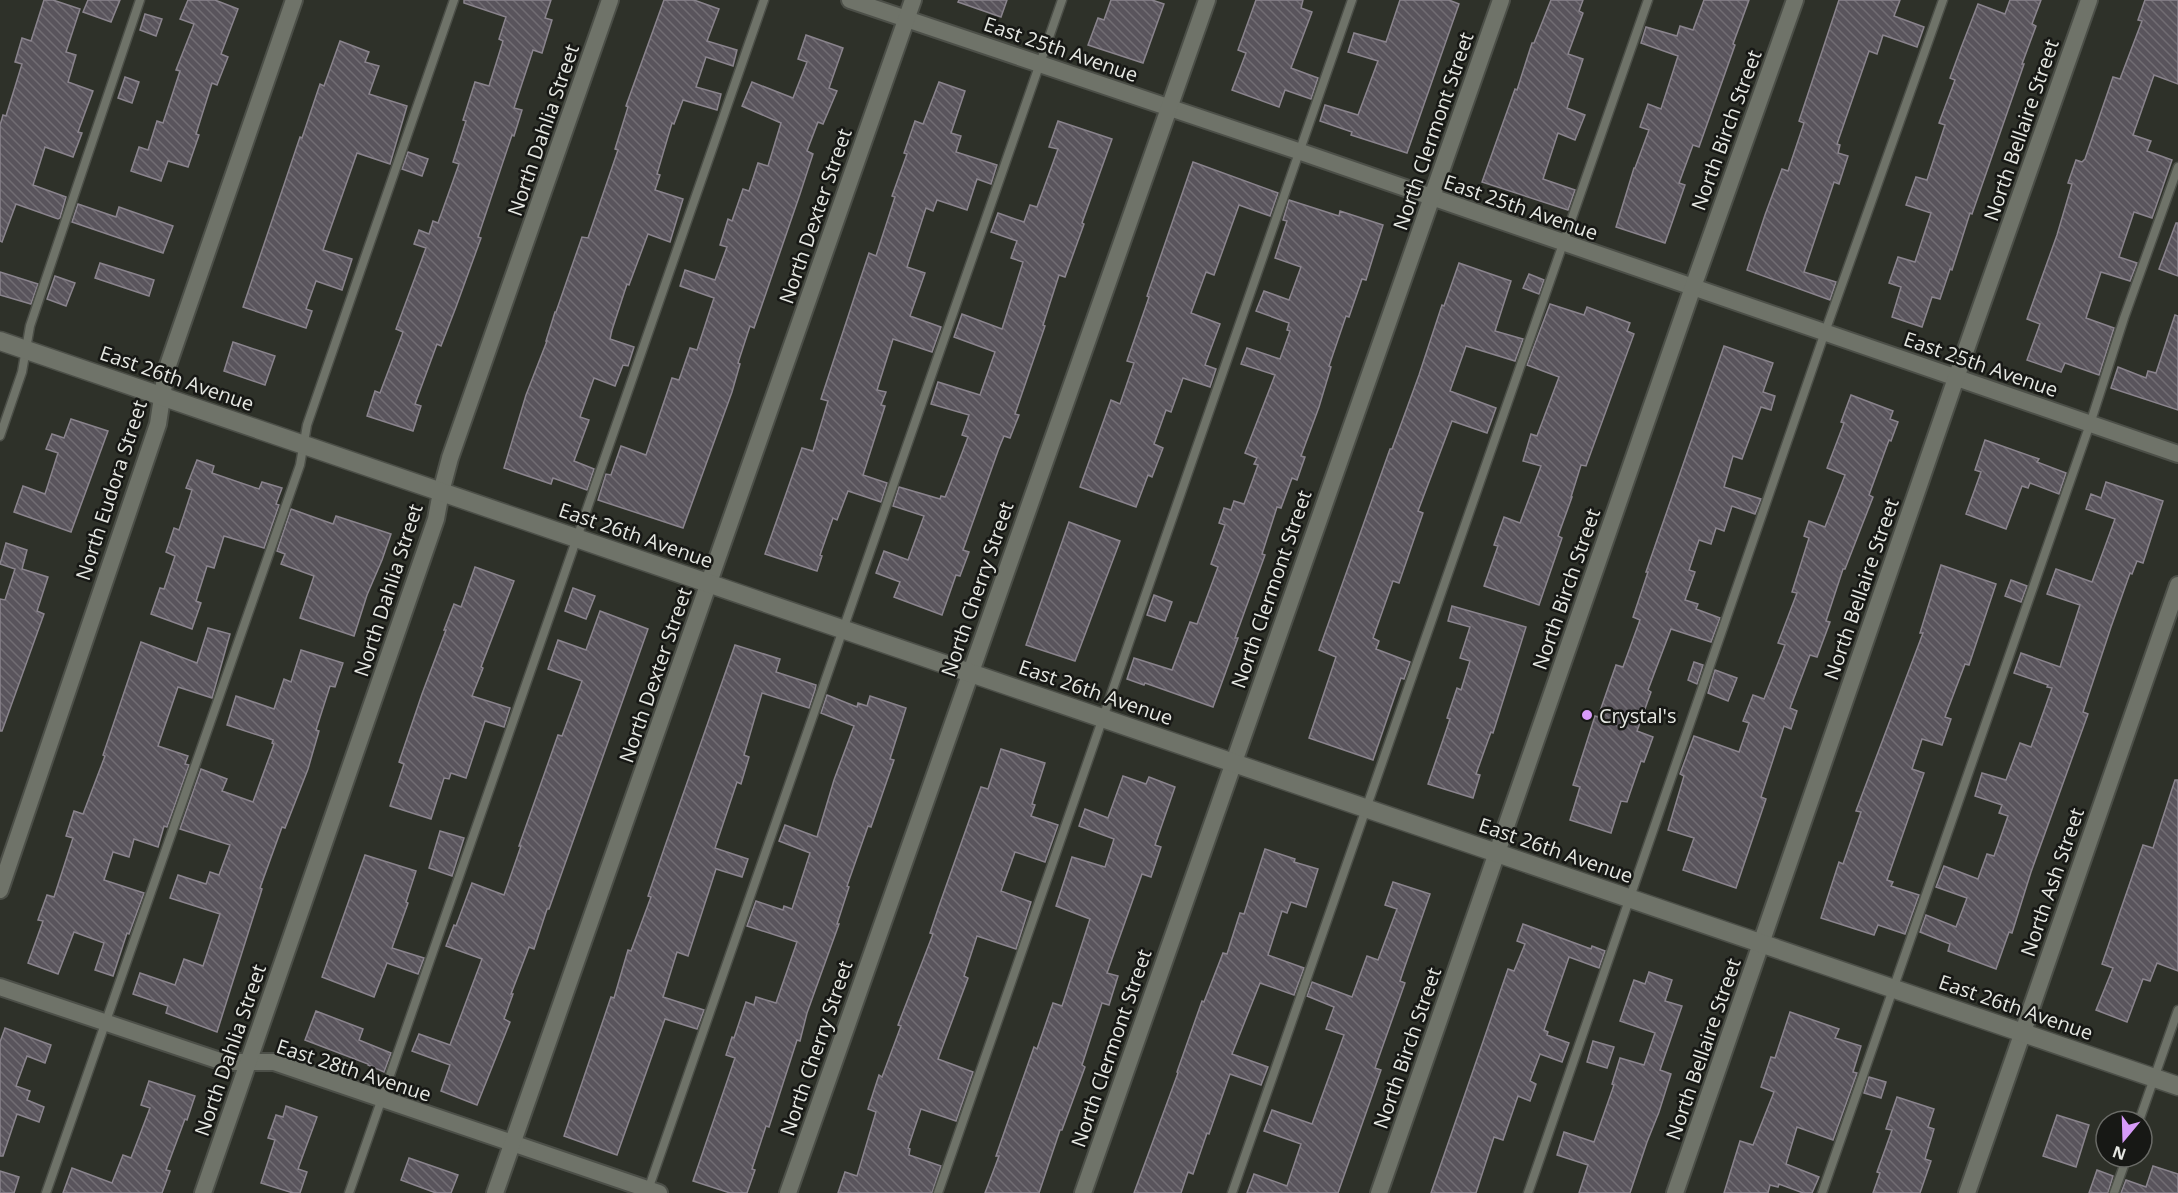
<svg xmlns="http://www.w3.org/2000/svg" width="2178" height="1193" viewBox="0 0 2178 1193" font-family="'Open Sans',sans-serif">
	<style>
		.building { fill: url(#building-back-hatch); stroke: #8a848d; stroke-width: 1.5 }
		.lines { fill: none; stroke-linecap: round; stroke-linejoin: round }
		.service-casing { stroke: #4c4f48; stroke-width: 11 }
		.minor-casing { stroke: #4c4f48; stroke-width: 20 }
		.tertiary-casing { stroke: #4c4f48; stroke-width: 21 }
		.service { stroke: #6f7369; stroke-width: 8 }
		.minor { stroke: #6f7369; stroke-width: 16 }
		.tertiary { stroke: #6f7369; stroke-width: 18 }
		.poi-dot { fill: #d79bf9; stroke: #171815; stroke-width: 2 }
		.labels { text-anchor: middle; dominant-baseline: central; stroke-width: 5; stroke-linejoin: round; paint-order: stroke }
		.street-label { font-size: 20px; fill: #e6e8e3; stroke: #171815 }
		.poi-label { font-size: 20px; fill: #e6e8e3; stroke: #171815; text-anchor: start }
	</style>
	<defs>
		<pattern id="building-back-hatch" width="6" height="6" patternUnits="userSpaceOnUse" patternTransform="scale(1.5)"><rect width="6" height="6" fill="#59545c"/><path d="M-1 5l2 2M0 0l6 6M5-1l2 2" fill="none" stroke="#716d73"/></pattern>
	</defs>
	<rect width="100%" height="100%" fill="#2e3129"/>
	<g class="building">
		<path d="M44,0h9l27,9 -14,43 10,3 -8,27 25,9 -15,41 4,1 -9,24 -28,-10 -12,38 33,12 -6,21 -2,1 -42,-15 -14,38 -2,-1v-116l3,-10 3,1 16,-52 -7,-2 7,-24 9,3z"/>
		<path d="M88,0h32l-9,22 -28,-10z"/>
		<path d="M188,0h27l23,9 -17,45 7,3 -11,28 -5,-2 -16,51 3,1 -11,32 -20,-6 -7,20 -30,-10 8,-24 9,3 9,-29 6,2 17,-52 -4,-1 18,-46 -14,-5z"/>
		<path d="M464,0h87l-6,18 7,2 -10,33 -9,-3 -19,58 8,2 -8,26 -2,-1 -34,102 3,1 -25,69 -15,39 -4,-2 -22,60 6,2 -8,25 -46,-15 8,-25 5,2 23,-61 -7,-3 30,-81 -12,-4 5,-14 10,4 4,-13 5,2 21,-59 -6,-2 13,-41 -3,-1 12,-38 14,4 14,-45 -4,-2 7,-22 -42,-14z"/>
		<path d="M664,0h30l25,9 -12,32 30,9 -4,16 -27,-9 -10,30 25,7 -4,16 -34,-10 -9,24 -2,-1 -15,51 3,1 -5,15 28,9 -13,43 -22,-8 -19,51 -2,-1 -15,46 -2,9 24,8 -6,19 -5,-1 -8,21 -21,-8 -14,39 9,3 -15,41 20,8 -7,21 -34,-12 -2,6 -47,-16 22,-73 21,-54h-1l9,-29h1l26,-75 6,1 30,-88 -3,-1 13,-42 -2,-1z"/>
		<path d="M959,0h48l-6,17 -43,-15z"/>
		<path d="M1111,0h41l12,4 -21,59 -55,-18 10,-27 6,2z"/>
		<path d="M1256,0h47l-2,8 11,4 -21,56 27,10 -7,21 -26,-9 -6,17 -47,-17 14,-37 -8,-3z"/>
		<path d="M1400,0h49l10,4 -52,149 -56,-18 1,-3 -32,-11 5,-16 33,10 20,-54 -30,-9 6,-19 32,9z"/>
		<path d="M1551,0h32l-4,11 4,2 -15,41 15,5 -16,49 18,7 -10,25 -17,-7 -15,46 32,11 -7,20 -86,-28 33,-93 2,1 15,-47h2z"/>
		<path d="M1704,0h45l-16,44 2,1 -36,102 -6,-2 -14,38 6,2 -20,58 -49,-16 18,-59h1l14,-38 -9,-3 8,-23 13,5 17,-53 -37,-13 5,-16 31,9 3,-10 13,4z"/>
		<path d="M1839,0h61l-6,16 30,11 -7,20 -34,-12 -6,19 -8,-3 -32,93 3,1 -2,8 10,3 -9,28 -5,-2 -30,90 32,10 -6,18 -83,-30 18,-55 17,-46 6,2 16,-48 -5,-2z"/>
		<path d="M2010,0h31l-9,24 4,2 -14,38h2l-52,150 -2,-1 -18,57 -2,-1 -10,30 -8,-2 -10,30 -30,-10 9,-30 -12,-4 9,-26 17,5 16,-49 -25,-8 10,-28 11,3 18,-55 -6,-2 16,-43 -5,-2 11,-30 17,-44 27,10z"/>
		<path d="M2145,0h33v84l-24,-9 -21,60 18,6 -4,10 25,9 -20,58 -18,-6 -15,45 18,6 -7,18 -29,-9 -15,46 28,10 -15,47 -34,-12 -4,9 -34,-12 13,-36 -13,-5 30,-84 15,-51 -4,-1 8,-23 6,2 3,-3 28,-82 7,2 22,-58 -4,-1z"/>
		<path d="M145,14l17,5 -6,17 -16,-6z"/>
		<path d="M806,35l37,13 -14,40 8,3 -14,33 -5,-2 -11,29 6,3 -13,40 -46,134 -4,-2 -12,37 2,1 -8,28 -49,136 -85,-28 8,-26 5,1 10,-29 25,9 26,-77 7,2 11,-32 7,2 17,-52 -34,-12 5,-16 30,10 12,-33 -7,-2 8,-26 4,2 11,-32 6,2 9,-28 10,3 13,-43 -39,-17 10,-24 41,16 14,-36 -9,-3z"/>
		<path d="M340,41l29,11 -4,10 14,4 -10,28 38,12 -17,58 -33,-11 -34,97 29,9 -10,31 -26,-9 -10,28 6,2 -6,17 -63,-21 57,-170 2,1 18,-54 4,2z"/>
		<path d="M125,77l14,5 -7,21 -14,-5z"/>
		<path d="M939,82l26,9 -14,42 10,3 -5,16 41,13 -6,19 -14,-5 -10,31 -30,-10 -4,11 -7,-3 -19,59 18,6 -15,43 31,11 -9,25 -39,-13 -16,51 9,2 -5,13 4,1 -22,69 24,8 -6,19 -33,-11 -11,29 -4,-2 -13,37 2,1 -5,15 -52,-17 37,-106 11,3 15,-50 -7,-2 39,-119 9,-27 7,3 19,-59 -3,-1 15,-42 -3,-1 11,-32 8,3z"/>
		<path d="M1058,121l54,18 -30,84 2,1 -19,53 -6,-2 -16,50 2,1 -30,88 4,1 -9,23 -6,-2 -5,12 -36,102 6,2 -9,24 -4,-1 -14,40 -48,-18 6,-15 -24,-9 8,-22 24,9 16,-44 -31,-10 6,-19 41,12 1,-3 4,1 3,-7 20,-53 -6,-2 7,-20 -38,-11 7,-22 42,13 15,-43 -41,-15 8,-23 40,15 21,-67 -12,-4 6,-17 -26,-9 7,-19 26,9 6,-17 7,2 21,-58 -9,-2z"/>
		<path d="M408,152l20,7 -6,17 -20,-7z"/>
		<path d="M1193,162l85,31 -8,23 -31,-11 -25,70 -8,-3 -15,41 29,11 -15,41 11,4 -6,18 -27,-9 -12,34 -5,-2 -12,34 9,4 -11,29 -4,-2 -12,32 -56,-20 31,-87 9,4 14,-41 -7,-2 22,-64 -2,-1z"/>
		<path d="M1289,200l50,16 1,-5 43,14 -17,55 -4,-1 -13,38 -3,-1 -17,50 2,1 -12,40 -18,49 4,1 -8,23 -5,-2 -11,30 -4,-1 -15,47 3,1 -30,83h3l-25,69 -68,-24 -1,2 -17,-6 7,-21 38,12 18,-48 7,2 21,-57 -7,-3 14,-39 -6,-2 5,-15 7,2 3,-9 10,3 14,-39 -4,-1 3,-6 -12,-5 30,-78 -34,-11 6,-16 33,11 10,-28 -3,-1 2,-7 -33,-12 8,-20 25,9 12,-33 -26,-9 12,-37 -4,-1z"/>
		<path d="M78,204l38,13 3,-10 54,19 -10,27 -91,-31z"/>
		<path d="M2176,223h2v53l-19,-7z"/>
		<path d="M100,263l54,17 -5,16 -54,-18z"/>
		<path d="M1459,263l52,18 -16,50 28,8 -8,22 -49,-15 -16,45 46,17 -9,25 -35,-12 -34,90 5,2 -24,70 -6,-2 -20,57 6,3 -3,8 34,13 -6,17 -3,-1 -28,82 -64,-22 27,-81 -17,-7 71,-201h2l27,-74 23,-70 2,1z"/>
		<path d="M0,272l38,12 -7,20 -31,-9z"/>
		<path d="M1529,274l15,6 -5,14 -16,-6z"/>
		<path d="M55,276l20,7 -9,23 -19,-7z"/>
		<path d="M1550,304l34,11 3,-8 43,16 -3,8 7,3 -48,132 -5,-1 -10,32h1l-14,39 4,2 -23,67 -55,-19 14,-40 -4,-1 10,-28 16,6 21,-57 -18,-5 8,-27 6,2 22,-59 -32,-12z"/>
		<path d="M2175,315l3,1v94l-67,-22 7,-21 28,11 2,-7 8,2z"/>
		<path d="M233,342l42,14 -10,29 -41,-14z"/>
		<path d="M1724,346l49,17 -10,29 12,4 -4,14 -10,-3 -19,52 -9,-3 -9,31 37,12 -6,15 -23,-8 -8,25 -8,-3 -5,16 -12,-4 -10,30 6,2 -10,28 13,4 -2,5 24,9 -9,24 -40,-13 -23,61 3,2 -14,39 16,6 -9,25 -3,-1 -14,41 -6,-1 -10,32 -41,-13 10,-33 -7,-2 22,-69 3,1 18,-52 7,2 17,-47 -7,-3 15,-45h-2z"/>
		<path d="M1851,395l42,16 -3,8 8,3 -7,19 -2,-1 -20,55 4,2 -28,72h-2l-17,52 4,1 -13,35 -7,-2 -20,53 7,3 -6,18 -7,-3 -23,71 5,2 -30,89 -53,-18 11,-32 -26,-8 16,-54 -4,-2 14,-38 45,16 10,-29 -6,-2 10,-26 11,4 21,-54 -7,-2 19,-50 -5,-1 17,-54 -5,-2 5,-15 16,6 20,-52 -18,-7 17,-45 -3,-1z"/>
		<path d="M71,419l37,12 -37,101 -57,-20 9,-26 22,8 13,-41 -12,-4 6,-15 12,4z"/>
		<path d="M1985,440l54,19 -2,3 29,11 -7,21 -29,-11 -2,5 -6,-2 -16,43 -40,-15 15,-42 -6,-2z"/>
		<path d="M197,460l17,6 -2,7 47,16 3,-7 20,6 -6,16 3,1 -15,43 -40,-12 -10,32 -7,-2 -11,35 5,2 -9,26 -41,-15 9,-26 4,1 11,-33 -9,-4 8,-24 5,2 13,-40 -6,-2z"/>
		<path d="M2106,482l57,19 -20,62 -6,-2 -5,13 -2,-1 -19,54 -28,85 5,2 -57,158 -19,61 -3,-1 -13,37 -48,-18 2,-7 -30,-12 6,-17 30,12 11,-29 -31,-11 8,-21 34,13 9,-25 7,2 14,-40 -9,-3 3,-8 -27,-9 7,-23 24,7 14,-37 11,4 21,-59 -5,-1 1,-2 -34,-12 7,-20 39,14 20,-62 -33,-11 9,-25 36,13 23,-63 -29,-10 5,-15 10,4z"/>
		<path d="M291,509l42,15 3,-8 55,18 -9,26 -15,35 -13,41 -54,-18 14,-42 -33,-12 4,-10 -8,-3z"/>
		<path d="M1069,522l51,19 -45,120 -49,-16z"/>
		<path d="M6,543l21,7 -5,19 26,8 -11,34 7,3 -42,117h-2v-132l5,1 10,-31 -15,-5z"/>
		<path d="M1941,565l55,19 -27,81 -4,-1 -20,53 6,2 -9,26 -20,-6 -10,30 12,4 -37,107 6,2 -2,4 28,9 -14,39 -27,-9 -4,10 -53,-17 18,-56 4,2 18,-52 -5,-1 67,-178h-3z"/>
		<path d="M475,567l39,14 -33,86 2,1 -11,28 38,12 -6,19 -19,-6 -19,57 -15,-5 -2,6 -5,-1 -13,41 -41,-13 14,-42 -5,-2 23,-68 24,-64h-2l10,-26 7,3z"/>
		<path d="M2011,580l16,6 -6,16 -16,-6z"/>
		<path d="M573,588l22,8 -9,23 -21,-8z"/>
		<path d="M1154,595l18,7 -7,19 -18,-6z"/>
		<path d="M1452,606l74,21 -33,106 -2,-1 -15,42 4,1 -7,23 -45,-14 22,-65 -3,-1 10,-30 4,2 9,-29 -10,-3 10,-31 -22,-6z"/>
		<path d="M600,611l48,18 -99,280h-2l-13,40 -5,-2 -18,47h2l-9,25 6,3 -33,83 -36,-14 9,-26 -38,-14 7,-17 31,11 32,-86 -36,-13 8,-21 2,1 16,-43 32,12 17,-49h-2l39,-111 4,1 20,-55 -34,-12 10,-29 28,10z"/>
		<path d="M208,628l22,6 -18,64 -34,-11 -20,59 30,10 -3,8 4,1 -22,62 -3,-1 -6,21 -24,-8 -5,18 -16,-5 -9,28 40,13 -15,41 -2,-1 -14,43 -18,-6 9,-27 -30,-11 -16,42 -30,-11 15,-42 -5,-1 9,-25 7,2 19,-59 -7,-2 8,-25 9,3 22,-58 -2,-1 38,-113 56,21z"/>
		<path d="M735,645l45,14 -4,13 40,13 -1,5 -6,18 -47,-15 -18,62 5,2 -8,27 -4,-2 -22,66 33,11 -6,18 -26,-8 -28,87 -11,-4 -14,45 41,13 -7,19 -32,-10 -48,136 -53,-19 47,-139 3,1 14,-48 3,1 20,-54 -3,-1 16,-47z"/>
		<path d="M301,650l42,13 -8,24 -5,-1 -14,44 3,1 -11,38 -23,59 -3,-1 -22,61 2,1 -45,143 -51,-19 2,-7 -35,-12 7,-21 35,12 9,-26 19,7 17,-52 -50,-16 8,-23 28,9 4,-12 9,3 11,-30 -50,-16 21,-60 26,10 -5,12 31,11 21,-58 -2,-1 1,-3 -46,-15 9,-29 38,13 10,-30 7,3z"/>
		<path d="M1694,662l9,3 -6,19 -9,-4z"/>
		<path d="M1715,670l22,8 -9,23 -20,-8z"/>
		<path d="M827,695l30,12 1,-4 9,3 3,-10 36,12 -16,51 4,1 -23,67 -3,-1 -21,60 2,1 -12,37h2l-32,89 -7,28 -3,-1 -28,87 -3,-1 -14,43 3,1 -8,23h-17l-37,-12 42,-123 -9,-3 6,-18 2,1 12,-36 8,3 2,-8 20,6 21,-61 -50,-16 9,-25 27,9 1,-4 8,3 18,-56 -31,-12 6,-16 32,12 17,-57 20,-54 -33,-13z"/>
		<path d="M1001,749l44,14 -13,41 3,1 -4,11 27,9 -13,37 -30,-10 -14,39 30,11 -15,47 -39,-13 -13,40 4,2 -30,81 35,13 -17,49 -35,-12 -13,39 2,1 -1,6 32,11 -9,27h-94l7,-21 12,4 19,-64 -8,-3 11,-34 3,2 19,-51 -3,-1 35,-91 -3,-1 8,-24 43,-122 7,2z"/>
		<path d="M1123,776l23,8 3,-7 26,10 -20,58 6,2 -10,30 -9,-3 -35,99 11,3 -9,29 -7,-2 -20,62 3,2 -23,63h-2l-21,63h-54l14,-37h-3l9,-26 29,-83 3,2 16,-46 9,3 28,-87 -34,-13 16,-49 33,10 9,-28 -35,-13 6,-17 23,9z"/>
		<path d="M2175,780h3v191l-21,-8 -7,18 -7,-2 -16,43 -31,-12 17,-42 -11,-4 41,-119 10,3z"/>
		<path d="M440,831l24,7 -12,38 -23,-8z"/>
		<path d="M1265,849l30,10 -1,3 24,7 -12,38 -15,-5 -4,11 -5,-2 -14,44 36,13 -10,27 -34,-12 -28,71 36,13 -7,18 -31,-11 -21,60 -2,-1 -14,41 -5,-2 -7,21h-47l44,-120 -1,-1 25,-71 2,1 19,-49 4,1 13,-41 4,1z"/>
		<path d="M365,855l51,16 -10,31 2,1 -16,45 32,10 -6,16 -31,-11 -13,34 -52,-20z"/>
		<path d="M1393,882l37,12 -26,75 -4,12 5,2 -30,85 6,2 -43,123h-91l7,-19 33,12 14,-42 -37,-13 8,-21 40,14 32,-89 -18,-6 8,-22 -27,-11 5,-14 40,15 15,-41 11,4 19,-51 -12,-4z"/>
		<path d="M1523,924l68,25 1,-3 13,5 -6,17 -30,-11 -25,73 4,2 -1,3 22,8 -7,19 -22,-8 -10,27 6,3 -6,17 -12,-5 -15,44 -9,-3 -18,56h-45l77,-224 6,2 11,-27 -8,-3z"/>
		<path d="M1649,972l23,8 -7,21 17,5 -22,64 11,4 -12,38 -12,30 -17,51h-51l9,-28 -31,-10 7,-23 30,10 20,-57 -2,-1 8,-26 24,7 11,-32 -35,-12 14,-41 11,4z"/>
		<path d="M316,1011l47,18 -4,11 32,13 -7,19 -16,-7v-1l-63,-24z"/>
		<path d="M1790,1012l49,17 -4,9 26,8 -8,26 4,1 -24,67 -36,-13 -11,37 33,13 -7,16h-9l-24,-9 -1,3 -8,-2 -2,8h-44l16,-52 13,4 21,-53 -13,-5 10,-30 4,1z"/>
		<path d="M5,1028l46,17 -6,18 -18,-7 -11,30 14,5 -3,9 17,7 -5,15 -22,-8 -14,42h-3v-114z"/>
		<path d="M1593,1041l21,6 -7,21 -20,-6z"/>
		<path d="M1869,1077l17,5 -5,16 -17,-5z"/>
		<path d="M149,1081l46,15 -8,24 -2,-1 -19,51 4,1 -8,22h-99l9,-25 40,15 11,-28 8,3 19,-50 -9,-3z"/>
		<path d="M1897,1097l37,12 -6,18 6,2 -9,30 6,2 -11,32h-47l7,-20 -3,-1 15,-42 -6,-1z"/>
		<path d="M286,1106l31,11 -19,52 9,3 -7,21h-7l-32,-10 14,-43 -7,-2 8,-23 7,2z"/>
		<path d="M2057,1115l32,10 -13,42 -33,-11z"/>
		<path d="M409,1158l49,17 -7,18h-15l-35,-13z"/>
		<path d="M2153,1166l25,8v19h-57l5,-13 20,7z"/>
		<path d="M2097,1170l16,6 -5,17h-19z"/>
		<path d="M0,1171l19,6 -5,16h-14z"/>
	</g>
	<g class="lines">
		<g class="service-casing">
			<g id="service">
				<path d="M0,436l22,-64 8,-46 110,-326"/>
				<path d="M2139,1121l39,-111"/>
				<path d="M648,1190l414,-1190"/>
				<path d="M46,1193l254,-728 7,-40 147,-425"/>
				<path d="M349,1193l415,-1193"/>
				<path d="M938,1193l414,-1193"/>
				<path d="M1232,1193l416,-1193"/>
				<path d="M1528,1193l297,-861 118,-332"/>
				<path d="M1822,1193l268,-769 34,-106 54,-151"/>
				<path d="M2114,1193l13,-36"/>
			</g>
		</g>
		<g class="minor-casing">
			<g id="minor">
				<path d="M850,0l448,151 880,303"/>
				<path d="M0,890l158,-466 8,-53 128,-371"/>
				<path d="M0,987l223,75h51l385,131"/>
				<path d="M203,1193l233,-674 5,-27 9,-34 160,-458"/>
				<path d="M495,1193l418,-1193"/>
				<path d="M788,1193l419,-1193"/>
				<path d="M1083,1193l418,-1193"/>
				<path d="M1379,1193l314,-906 102,-287"/>
				<path d="M1675,1193l281,-815 133,-378"/>
				<path d="M1967,1193l211,-608"/>
			</g>
		</g>
		<g class="tertiary-casing">
			<path id="tertiary" d="M0,341l2178,745"/>
		</g>
		<use href="#service" class="service"/>
		<use href="#minor" class="minor"/>
		<use href="#tertiary" class="tertiary"/>
	</g>
	<circle class="poi-dot" cx="1587" cy="715" r="6"/>
	<g class="labels">
		<g class="street-label">
			<text transform="translate(1061 49) rotate(19)">East 25th Avenue</text>
			<text transform="translate(543 130) rotate(-71)">North Dahlia Street</text>
			<text transform="translate(1726 130) rotate(-70)">North Birch Street</text>
			<text transform="translate(2021 130) rotate(-71)">North Bellaire Street</text>
			<text transform="translate(1433 131) rotate(-71)">North Clermont Street</text>
			<text transform="translate(1521 207) rotate(19)">East 25th Avenue</text>
			<text transform="translate(815 216) rotate(-71)">North Dexter Street</text>
			<text transform="translate(1981 364) rotate(19)">East 25th Avenue</text>
			<text transform="translate(177 378) rotate(19)">East 26th Avenue</text>
			<text transform="translate(111 490) rotate(-72)">North Eudora Street</text>
			<text transform="translate(636 535) rotate(19)">East 26th Avenue</text>
			<text transform="translate(977 589) rotate(-71)">North Cherry Street</text>
			<text transform="translate(1271 589) rotate(-71)">North Clermont Street</text>
			<text transform="translate(1566 589) rotate(-71)">North Birch Street</text>
			<text transform="translate(1861 589) rotate(-71)">North Bellaire Street</text>
			<text transform="translate(388 590) rotate(-72)">North Dahlia Street</text>
			<text transform="translate(655 675) rotate(-71)">North Dexter Street</text>
			<text transform="translate(1096 692) rotate(19)">East 26th Avenue</text>
			<text transform="translate(1556 850) rotate(19)">East 26th Avenue</text>
			<text transform="translate(2052 882) rotate(-71)">North Ash Street</text>
			<text transform="translate(2016 1007) rotate(19)">East 26th Avenue</text>
			<text transform="translate(816 1048) rotate(-71)">North Cherry Street</text>
			<text transform="translate(1111 1048) rotate(-71)">North Clermont Street</text>
			<text transform="translate(1407 1048) rotate(-71)">North Birch Street</text>
			<text transform="translate(1703 1049) rotate(-71)">North Bellaire Street</text>
			<text transform="translate(230 1050) rotate(-71)">North Dahlia Street</text>
			<text transform="translate(354 1070) rotate(18)">East 28th Avenue</text>
		</g>
		<g class="poi-label">
			<text x="1599" y="715">Crystal's</text>
		</g>
	</g>
	<g transform="translate(2124 1139) rotate(199)"><circle r="28" fill="#171815" stroke="#6a6b67" stroke-width="1.5"/>
	<path d="M0-4.5L10 22L0 15L-10 22Z" fill="#d79bf9"/>
	<text y="-9" font-size="16" font-weight="bold" text-anchor="middle" fill="#e6e8e3">N</text>
	</g>
</svg>
